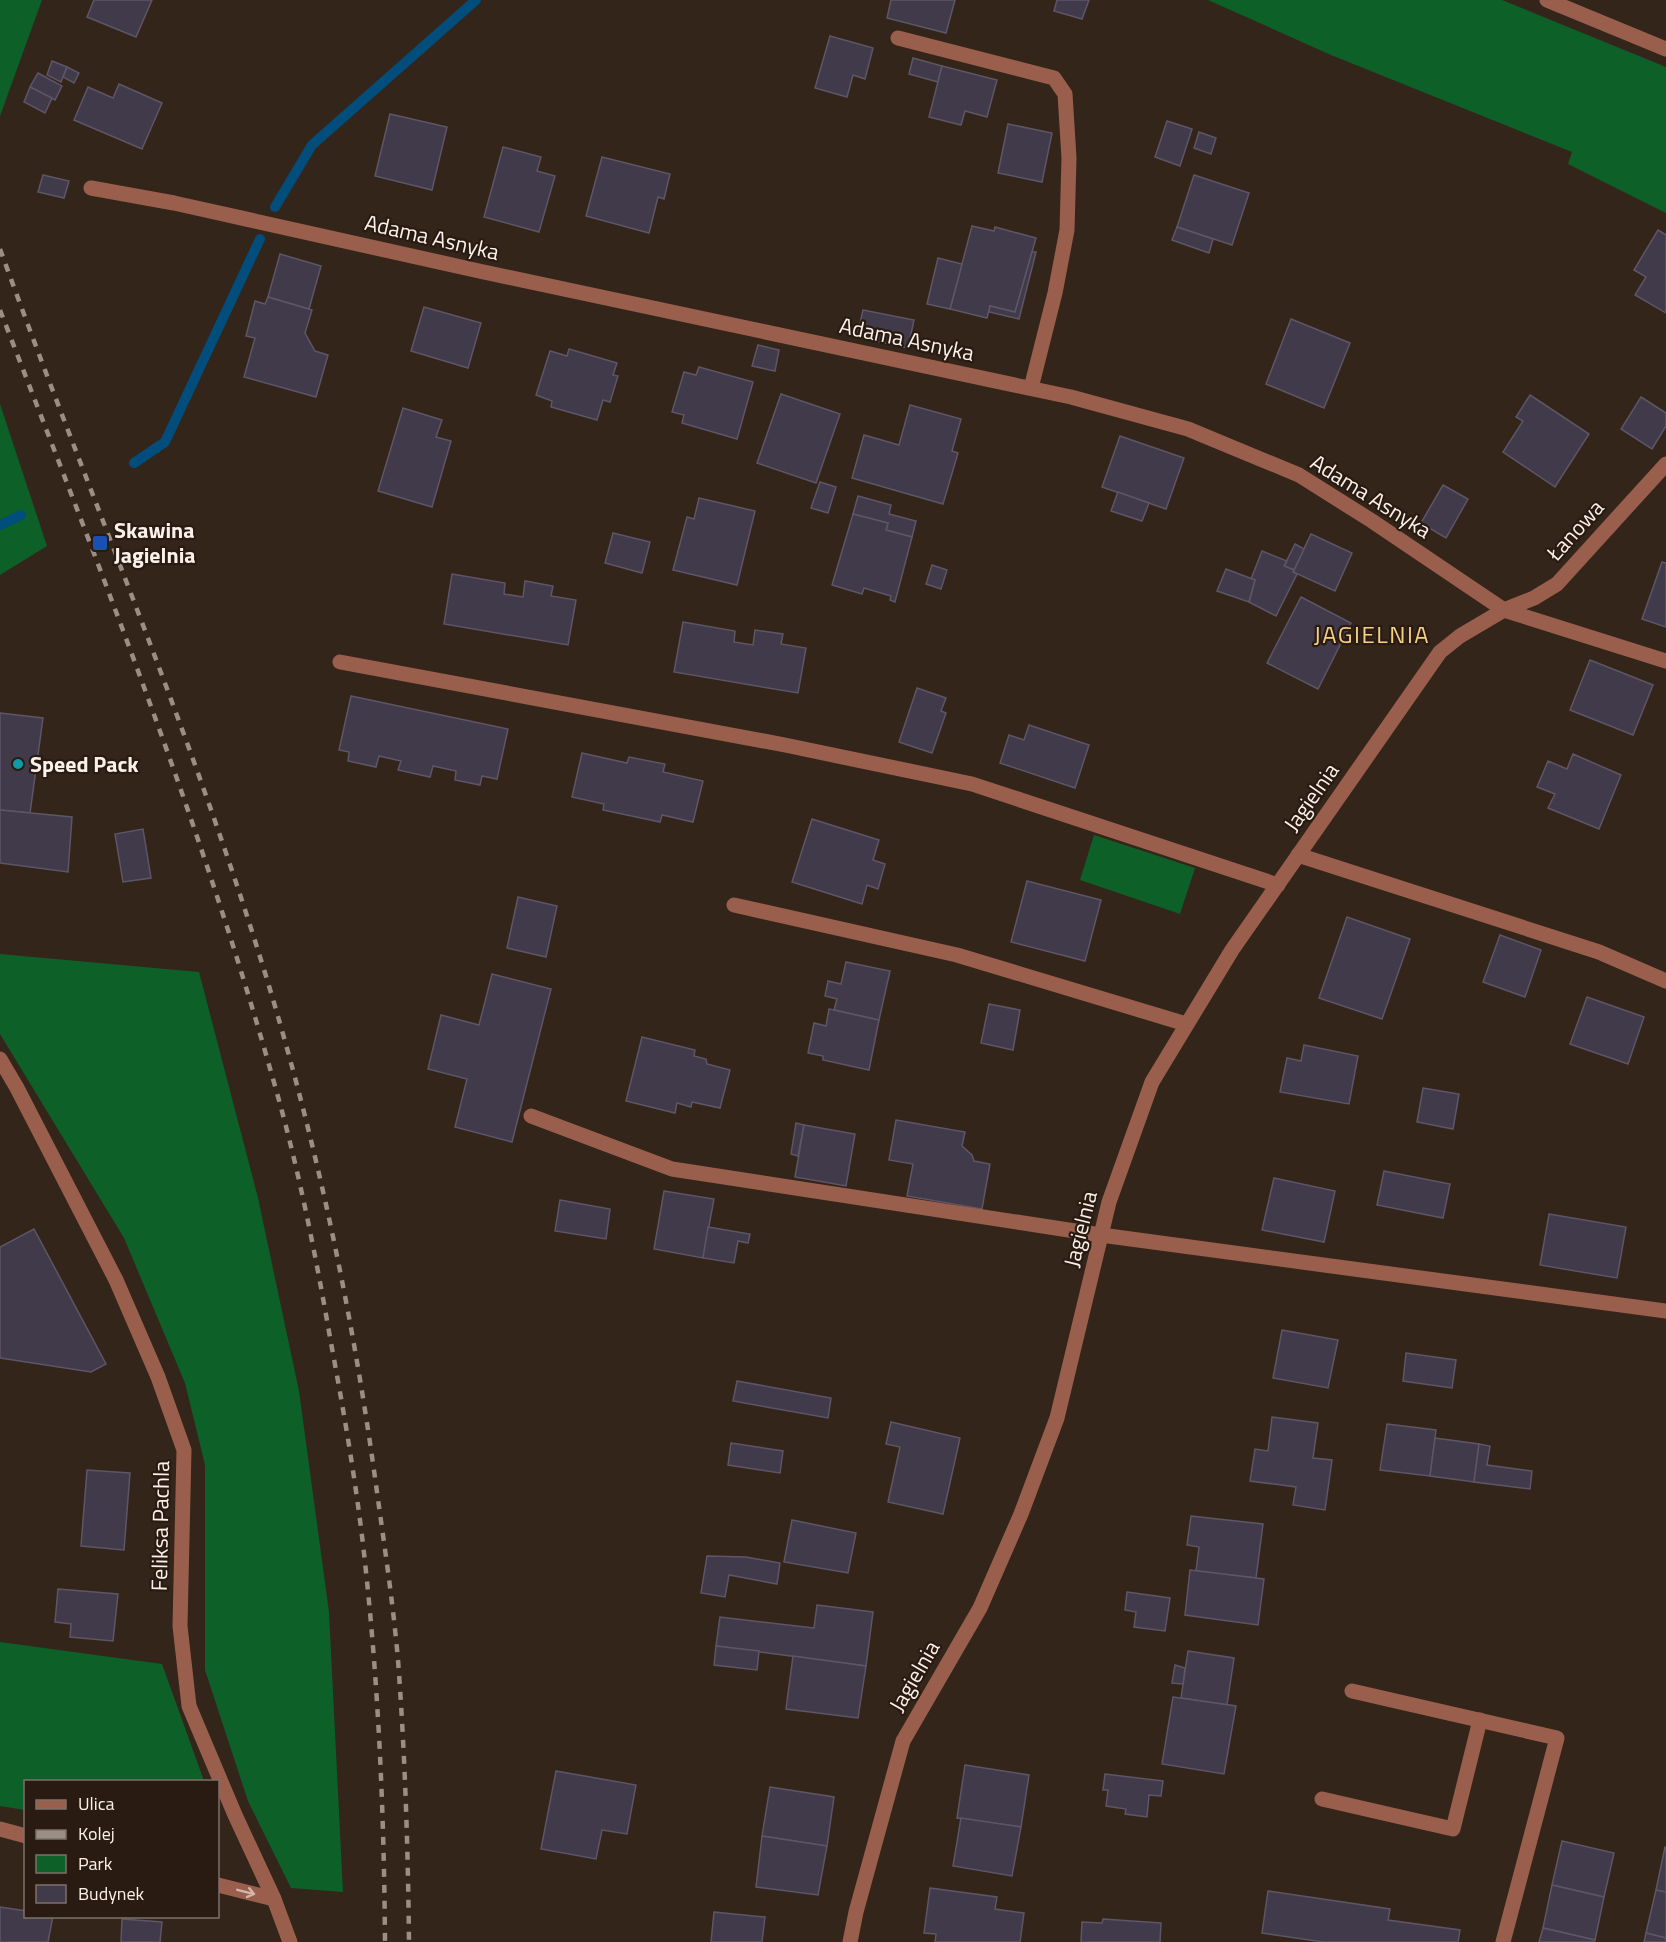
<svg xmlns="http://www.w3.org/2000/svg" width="1666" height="1942" viewBox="0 0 1666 1942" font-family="'Titillium Web',sans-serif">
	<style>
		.green { fill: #0d6028 }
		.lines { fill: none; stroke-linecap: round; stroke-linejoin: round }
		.stream { stroke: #014d7b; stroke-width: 10 }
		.building { fill: #403a4a; stroke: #5d5667; stroke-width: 1.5 }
		.service { stroke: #9a5f4c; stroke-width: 15 }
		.minor { stroke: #9a5f4c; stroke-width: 15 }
		.rail { stroke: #9a8e85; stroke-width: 4.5; stroke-dasharray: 8 8; stroke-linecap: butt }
		.oneway { stroke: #d4b7ab }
		.transit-dot { fill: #1a4fb4; stroke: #291b11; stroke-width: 2 }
		.culture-dot { fill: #0f9aa8; stroke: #291b11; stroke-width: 2 }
		.labels { text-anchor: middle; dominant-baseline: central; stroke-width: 4.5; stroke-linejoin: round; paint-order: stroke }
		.street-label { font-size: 22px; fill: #fbf1ea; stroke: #291b11 }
		.poi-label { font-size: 22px; font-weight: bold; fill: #fbf1ea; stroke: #291b11; text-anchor: start }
		.neighbourhood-label { font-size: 24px; letter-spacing: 1.5px; fill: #f6d088; stroke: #291b11 }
	</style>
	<rect width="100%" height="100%" fill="#34251a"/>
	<g class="green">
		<path d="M0,0h42l-42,116z"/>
		<path d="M1208,0h294l164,67v146l-98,-49 4,-12 -241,-97z"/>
		<path d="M0,404l47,142 -47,29z"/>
		<path d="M1094,835l101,33 -15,46 -100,-34z"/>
		<path d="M0,954l199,18 59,226 41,193 30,221 14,280 -52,-4 -43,-87 -43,-131v-205l-20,-82 -61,-145 -124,-204z"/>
		<path d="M0,1642l162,22 42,117 -178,1 -1,28 -25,-4z"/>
	</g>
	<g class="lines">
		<g class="stream">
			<path d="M275,207l37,-62 164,-145"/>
			<path d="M134,463l31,-21 95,-203"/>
			<path d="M0,525l21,-10"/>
		</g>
	</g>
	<g class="building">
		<path d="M94,0h58l-16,37 -49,-20z"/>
		<path d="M891,0h64l-9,33 -59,-15z"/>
		<path d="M1057,0h32l-7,19 -28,-8z"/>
		<path d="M830,36l43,12 -8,31 -12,-4 -6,22 -32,-9z"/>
		<path d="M913,58l29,8 -4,16 -29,-8z"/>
		<path d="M52,61l15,6 -6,15 -14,-7z"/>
		<path d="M942,66l55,14 -10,37 -22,-6 -4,14 -32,-8z"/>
		<path d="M67,67l12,6 -5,10 -11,-6z"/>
		<path d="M38,73l24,13 -7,14 -25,-13z"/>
		<path d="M119,84l43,19 -20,46 -68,-29 14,-33 25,11z"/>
		<path d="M30,87l22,11 -7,15 -21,-11z"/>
		<path d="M390,114l57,13 -15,63 -57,-14z"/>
		<path d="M1167,121l25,8 -12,37 -25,-9z"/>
		<path d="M1008,124l44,9 -10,49 -44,-9z"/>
		<path d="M1199,132l17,6 -5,16 -17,-6z"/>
		<path d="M503,147l38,10 -4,14 18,5 -16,56 -55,-15z"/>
		<path d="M602,157l68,17 -6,25 -6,-2 -9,36 -63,-17z"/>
		<path d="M43,175l26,6 -5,17 -26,-6z"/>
		<path d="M1194,175l55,18 -17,52 -55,-18z"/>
		<path d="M972,226l22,5 1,-4 41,11 -21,74 -25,-6 -3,12 -37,-9z"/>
		<path d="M1177,227l36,12 -4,14 -37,-13z"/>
		<path d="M1658,230l8,5v78l-31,-18 11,-18 -12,-7z"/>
		<path d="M1032,252h4l-17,67 -30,-7 1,-6 25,6z"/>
		<path d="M280,254l41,12 -12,43 -41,-12z"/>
		<path d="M938,258l24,6 -12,45 -23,-5z"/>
		<path d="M268,297l44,13 -7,23 10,18 13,4 -12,42 -72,-20 11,-39 -9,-2 9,-35 10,3z"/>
		<path d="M424,307l57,16 -13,45 -57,-17z"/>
		<path d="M863,310l51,10 -6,28 -51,-11z"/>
		<path d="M1291,319l59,24 -26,65 -58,-24z"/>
		<path d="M758,345l21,5 -4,21 -23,-5z"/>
		<path d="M569,349l48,14 -4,12 5,1 -8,26 -7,-2 -6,20 -46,-13 1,-6 -16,-6 14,-44 17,5z"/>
		<path d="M699,367l54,15 -16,57 -55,-16 2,-8 -12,-3 12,-40 12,3z"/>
		<path d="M781,394l59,20 -24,69 -59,-20z"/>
		<path d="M1530,395l59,39 -34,53 -52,-35 20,-31 -7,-4z"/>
		<path d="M1641,397l25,16v13l-14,23 -31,-20z"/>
		<path d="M910,405l51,14 -9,32 6,2 -15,51 -91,-26 12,-43 35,10z"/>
		<path d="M403,408l39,12 -6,17 15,4 -19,66 -54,-16z"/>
		<path d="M1120,436l64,22 -18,51 -64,-22z"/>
		<path d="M820,482l16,5 -8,26 -17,-5z"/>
		<path d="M1443,485l25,14 -22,39 -25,-15z"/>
		<path d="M1118,492l31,11 -7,18 -31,-10z"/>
		<path d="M858,496l33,9 -2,9 27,7 -4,16 -26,-7 2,-7 -35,-9z"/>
		<path d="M699,498l56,13 -18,74 -64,-15 14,-53 7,2z"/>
		<path d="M853,514l35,9 -2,7 26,7 -17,65 -5,-2 1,-4 -27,-8 -2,6 -30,-9z"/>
		<path d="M613,533l37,9 -8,31 -37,-10z"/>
		<path d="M1311,534l41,19 -17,38 -42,-19z"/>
		<path d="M1295,544l9,5 -10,21 -10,-4z"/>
		<path d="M1262,551l25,10 -3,5 10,4 -1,2 4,2 -21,42 -27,-14 6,-22 -4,-1z"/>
		<path d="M1662,562l4,1v64l-24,-8z"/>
		<path d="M932,565l15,5 -6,19 -15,-5z"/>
		<path d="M1226,569l29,11 -6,22 -32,-11z"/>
		<path d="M452,574l53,9 -1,11 19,3 2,-16 28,5 -2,10 25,4 -8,45 -124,-21z"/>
		<path d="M1301,597l50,26 -33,66 -51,-26z"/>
		<path d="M683,622l52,9 -1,11 19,3 2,-15 28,4 -2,10 25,4 -8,45 -124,-21z"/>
		<path d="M1590,660l63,25 -20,50 -63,-25z"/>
		<path d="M917,688l29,10 -5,13 5,2 -14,40 -33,-11z"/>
		<path d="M351,696l157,33 -11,50 -15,-3 -2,9 -25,-5 1,-9 -23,-5 -3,11 -32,-7 3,-9 -22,-5 -3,11 -28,-6 1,-9 -10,-2z"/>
		<path d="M0,713l43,5 -13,95 -30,-3z"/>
		<path d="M1029,725l60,20 -14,43 -75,-25 9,-28 15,5z"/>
		<path d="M582,753l45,10 2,-6 36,7 -2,8 40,9 -10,41 -31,-7 -2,7 -57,-12 1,-6 -32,-7z"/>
		<path d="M1573,754l48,21 -22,54 -51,-21 7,-14 -18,-7 11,-26 19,8z"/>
		<path d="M0,810l72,7 -4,55 -68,-9z"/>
		<path d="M812,819l67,21 -6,20 12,4 -7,25 -11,-4 -5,19 -70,-22z"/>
		<path d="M143,829l8,49 -28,4 -8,-48z"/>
		<path d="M1027,881l74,19 -16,61 -74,-19z"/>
		<path d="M518,897l39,9 -11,51 -39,-9z"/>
		<path d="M1347,917l63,22 -28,80 -63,-21z"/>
		<path d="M1500,935l41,15 -16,47 -42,-15z"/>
		<path d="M846,962l44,9 -11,49 -45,-10 3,-11 -12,-3 3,-15 13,3z"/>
		<path d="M492,974l59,15 -39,153 -57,-15 12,-48 -39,-10 13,-54 38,10z"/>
		<path d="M1587,997l57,20 -16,47 -58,-20z"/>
		<path d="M989,1004l31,6 -7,40 -32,-7z"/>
		<path d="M829,1009l50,11 -10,50 -46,-10v-4l-15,-3 6,-30 12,3z"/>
		<path d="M642,1037l53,13 -1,6 12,3 1,5 23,6 -10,38 -28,-6 -1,5 -14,-4 -2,10 -49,-12z"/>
		<path d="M1304,1045l54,11 -9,48 -69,-12 7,-34 14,3z"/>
		<path d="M1423,1088l36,6 -6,35 -36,-7z"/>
		<path d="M896,1120l69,12 -3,14 10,9 2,6 16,3 -8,45 -75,-13 6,-32 -24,-4z"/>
		<path d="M796,1123l8,2 -6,31 -7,-2z"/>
		<path d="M804,1125l51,9 -9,52 -51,-9z"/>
		<path d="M1384,1171l66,13 -7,34 -66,-13z"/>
		<path d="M1274,1178l61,13 -11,51 -62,-12z"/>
		<path d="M664,1191l50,8 -11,59 -49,-9z"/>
		<path d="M560,1200l50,9 -4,30 -51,-8z"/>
		<path d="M1549,1214l77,13 -9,51 -77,-13z"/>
		<path d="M708,1227l42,7 -2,9 -10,-2 -4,22 -31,-5z"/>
		<path d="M34,1229l72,135 -15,8 -91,-14v-111z"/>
		<path d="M1282,1330l56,10 -10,48 -55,-10z"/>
		<path d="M1406,1353l50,7 -4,28 -49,-7z"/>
		<path d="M737,1381l94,17 -3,20 -95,-17z"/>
		<path d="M1272,1417l46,6 -5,35 19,2 -7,50 -32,-5 3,-18 -46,-6 5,-32 13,2z"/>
		<path d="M891,1422l69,16 -17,76 -55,-12 12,-55 -14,-3z"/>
		<path d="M1387,1424l49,6 -6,46 -50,-6z"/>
		<path d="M1435,1438l44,6 -5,38 -44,-6z"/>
		<path d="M731,1443l52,8 -3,22 -52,-8z"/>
		<path d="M1479,1444l11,2 -3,19 45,6 -2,18 -56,-7z"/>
		<path d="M87,1470l43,3 -6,77 -43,-4z"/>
		<path d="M1191,1516l72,8 -7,54 -60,-7 3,-24 -12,-2z"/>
		<path d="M792,1520l64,13 -8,40 -64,-11z"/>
		<path d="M707,1556l39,1 34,6 -3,21 -48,-9 -4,22 -24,-4z"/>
		<path d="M1190,1570l74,9 -6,46 -73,-10z"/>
		<path d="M58,1589l60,5 -5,47 -43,-4 1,-13 -16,-2z"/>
		<path d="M1127,1592l43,6 -5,33 -31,-4 2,-15 -11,-2z"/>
		<path d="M817,1605l56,7 -7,54 -150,-20 4,-29 94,11z"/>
		<path d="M716,1646l43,5 -2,19 -43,-5z"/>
		<path d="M1188,1651l46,7 -7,47 -46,-7z"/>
		<path d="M793,1656l73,10 -8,52 -72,-9z"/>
		<path d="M1175,1665l10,3 -2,16 -11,-1z"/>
		<path d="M1173,1697l63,9 -12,68 -62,-10z"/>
		<path d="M965,1765l64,10 -8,52 -64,-9z"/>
		<path d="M556,1771l80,14 -9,49 -25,-4 -6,29 -55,-10z"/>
		<path d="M1105,1774l58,7 -2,15 -12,-1 -2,22 -22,-3 1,-5 -20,-3 2,-16h-5z"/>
		<path d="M770,1787l64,10 -7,49 -65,-10z"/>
		<path d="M961,1818l60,9 -9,49 -59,-10z"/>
		<path d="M762,1836l65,10 -9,49 -62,-8z"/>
		<path d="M1562,1841l52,12 -10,44 -52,-12z"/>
		<path d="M1665,1847h1v45l-10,-2z"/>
		<path d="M1552,1885l52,12 -9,43 -52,-12z"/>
		<path d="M930,1888l67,9 -2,12 29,4 -4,29h-85l1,-8 -12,-1z"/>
		<path d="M1656,1890l10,2v46l-20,-5z"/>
		<path d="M1268,1891l122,18 -2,11 72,10 -2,12h-135l-61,-9z"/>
		<path d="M0,1907l26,4v5h27l-5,26h-48z"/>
		<path d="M714,1912l51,5 -3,25h-51z"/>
		<path d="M122,1919l40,3 -2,20h-39z"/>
		<path d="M1103,1919l58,4 -1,19h-79l1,-20 20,1z"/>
		<path d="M1543,1928l52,12 -1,2h-55z"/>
		<path d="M1646,1933l20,5v4h-22z"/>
	</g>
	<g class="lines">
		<g class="service">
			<path d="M1547,0l119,49"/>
			<path d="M898,38l156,40 11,16 4,64 -2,72 -12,63 -24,95"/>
			<path d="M1298,855l301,97 67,29"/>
			<path d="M734,905l223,50 229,69"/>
			<path d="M531,1116l141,53 429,66 565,76"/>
		</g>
		<g class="minor">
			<path d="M91,188l83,15 305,68 592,126 117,32 111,46 73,46 132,89 162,51"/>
			<path d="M340,662l445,83 187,39 306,101"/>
			<path d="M0,1059l17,29 99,192 42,97 26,73 -4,176 9,80 46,109 39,84 16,43"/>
			<path d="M1352,1691l205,47 -54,204"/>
			<path d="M1322,1799l131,30 27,-109"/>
			<path d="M0,1829l26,7"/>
			<path d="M218,1885l56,14"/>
			<path d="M850,1942l6,-30 47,-171 77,-133 41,-94 36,-96 52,-216 43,-120 80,-132 208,-298 20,-16 44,-26 30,-12 23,-14 109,-120"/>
		</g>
		<g class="rail">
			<path d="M0,249c89,246 193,486 269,737 49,163 84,330 107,499 8,58 17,117 22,175 7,94 10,188 11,282"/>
			<path d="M0,310c99,256 201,512 275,776 24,84 41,171 56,257 12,64 23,128 31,193 16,135 22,270 23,406"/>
		</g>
	</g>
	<defs><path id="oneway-shaft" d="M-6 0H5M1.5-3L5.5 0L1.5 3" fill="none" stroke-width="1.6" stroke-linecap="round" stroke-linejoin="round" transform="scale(1.5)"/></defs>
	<use class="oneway" href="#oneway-shaft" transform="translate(246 1892) rotate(14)"/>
	<rect class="transit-dot" x="92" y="535" width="16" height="16" rx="3"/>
	<circle class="culture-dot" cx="18" cy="764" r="6"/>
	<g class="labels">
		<g class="street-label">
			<text transform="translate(432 237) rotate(13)">Adama Asnyka</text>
			<text transform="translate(907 339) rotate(12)">Adama Asnyka</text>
			<text transform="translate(1371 496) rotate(32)">Adama Asnyka</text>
			<text transform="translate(1575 530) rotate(-48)">Łanowa</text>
			<text transform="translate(1311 797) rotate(-55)">Jagielnia</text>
			<text transform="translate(1080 1229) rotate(-76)">Jagielnia</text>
			<text transform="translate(160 1526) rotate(-89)">Feliksa Pachla</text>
			<text transform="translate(914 1676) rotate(-60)">Jagielnia</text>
		</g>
		<g class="poi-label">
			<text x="114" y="530">Skawina<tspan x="114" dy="25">Jagielnia</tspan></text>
			<text x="30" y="764">Speed Pack</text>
		</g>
		<g class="neighbourhood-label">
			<text x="1372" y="634">JAGIELNIA</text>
		</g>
	</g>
	<rect x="24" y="1780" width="195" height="138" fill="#291b11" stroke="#7d7168" stroke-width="1.5"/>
	<rect x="36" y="1800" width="30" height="9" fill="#9a5f4c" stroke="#7d7168" stroke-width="1.5"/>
	<text x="78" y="1810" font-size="18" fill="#fbf1ea">Ulica</text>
	<rect x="36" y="1830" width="30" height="9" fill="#9a8e85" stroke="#7d7168" stroke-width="1.5"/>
	<text x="78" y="1840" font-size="18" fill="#fbf1ea">Kolej</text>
	<rect x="36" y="1855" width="30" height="18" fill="#0d6028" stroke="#7d7168" stroke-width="1.5"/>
	<text x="78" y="1870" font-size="18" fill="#fbf1ea">Park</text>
	<rect x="36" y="1885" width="30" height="18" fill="#403a4a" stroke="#7d7168" stroke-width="1.5"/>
	<text x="78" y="1900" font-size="18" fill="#fbf1ea">Budynek</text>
</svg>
